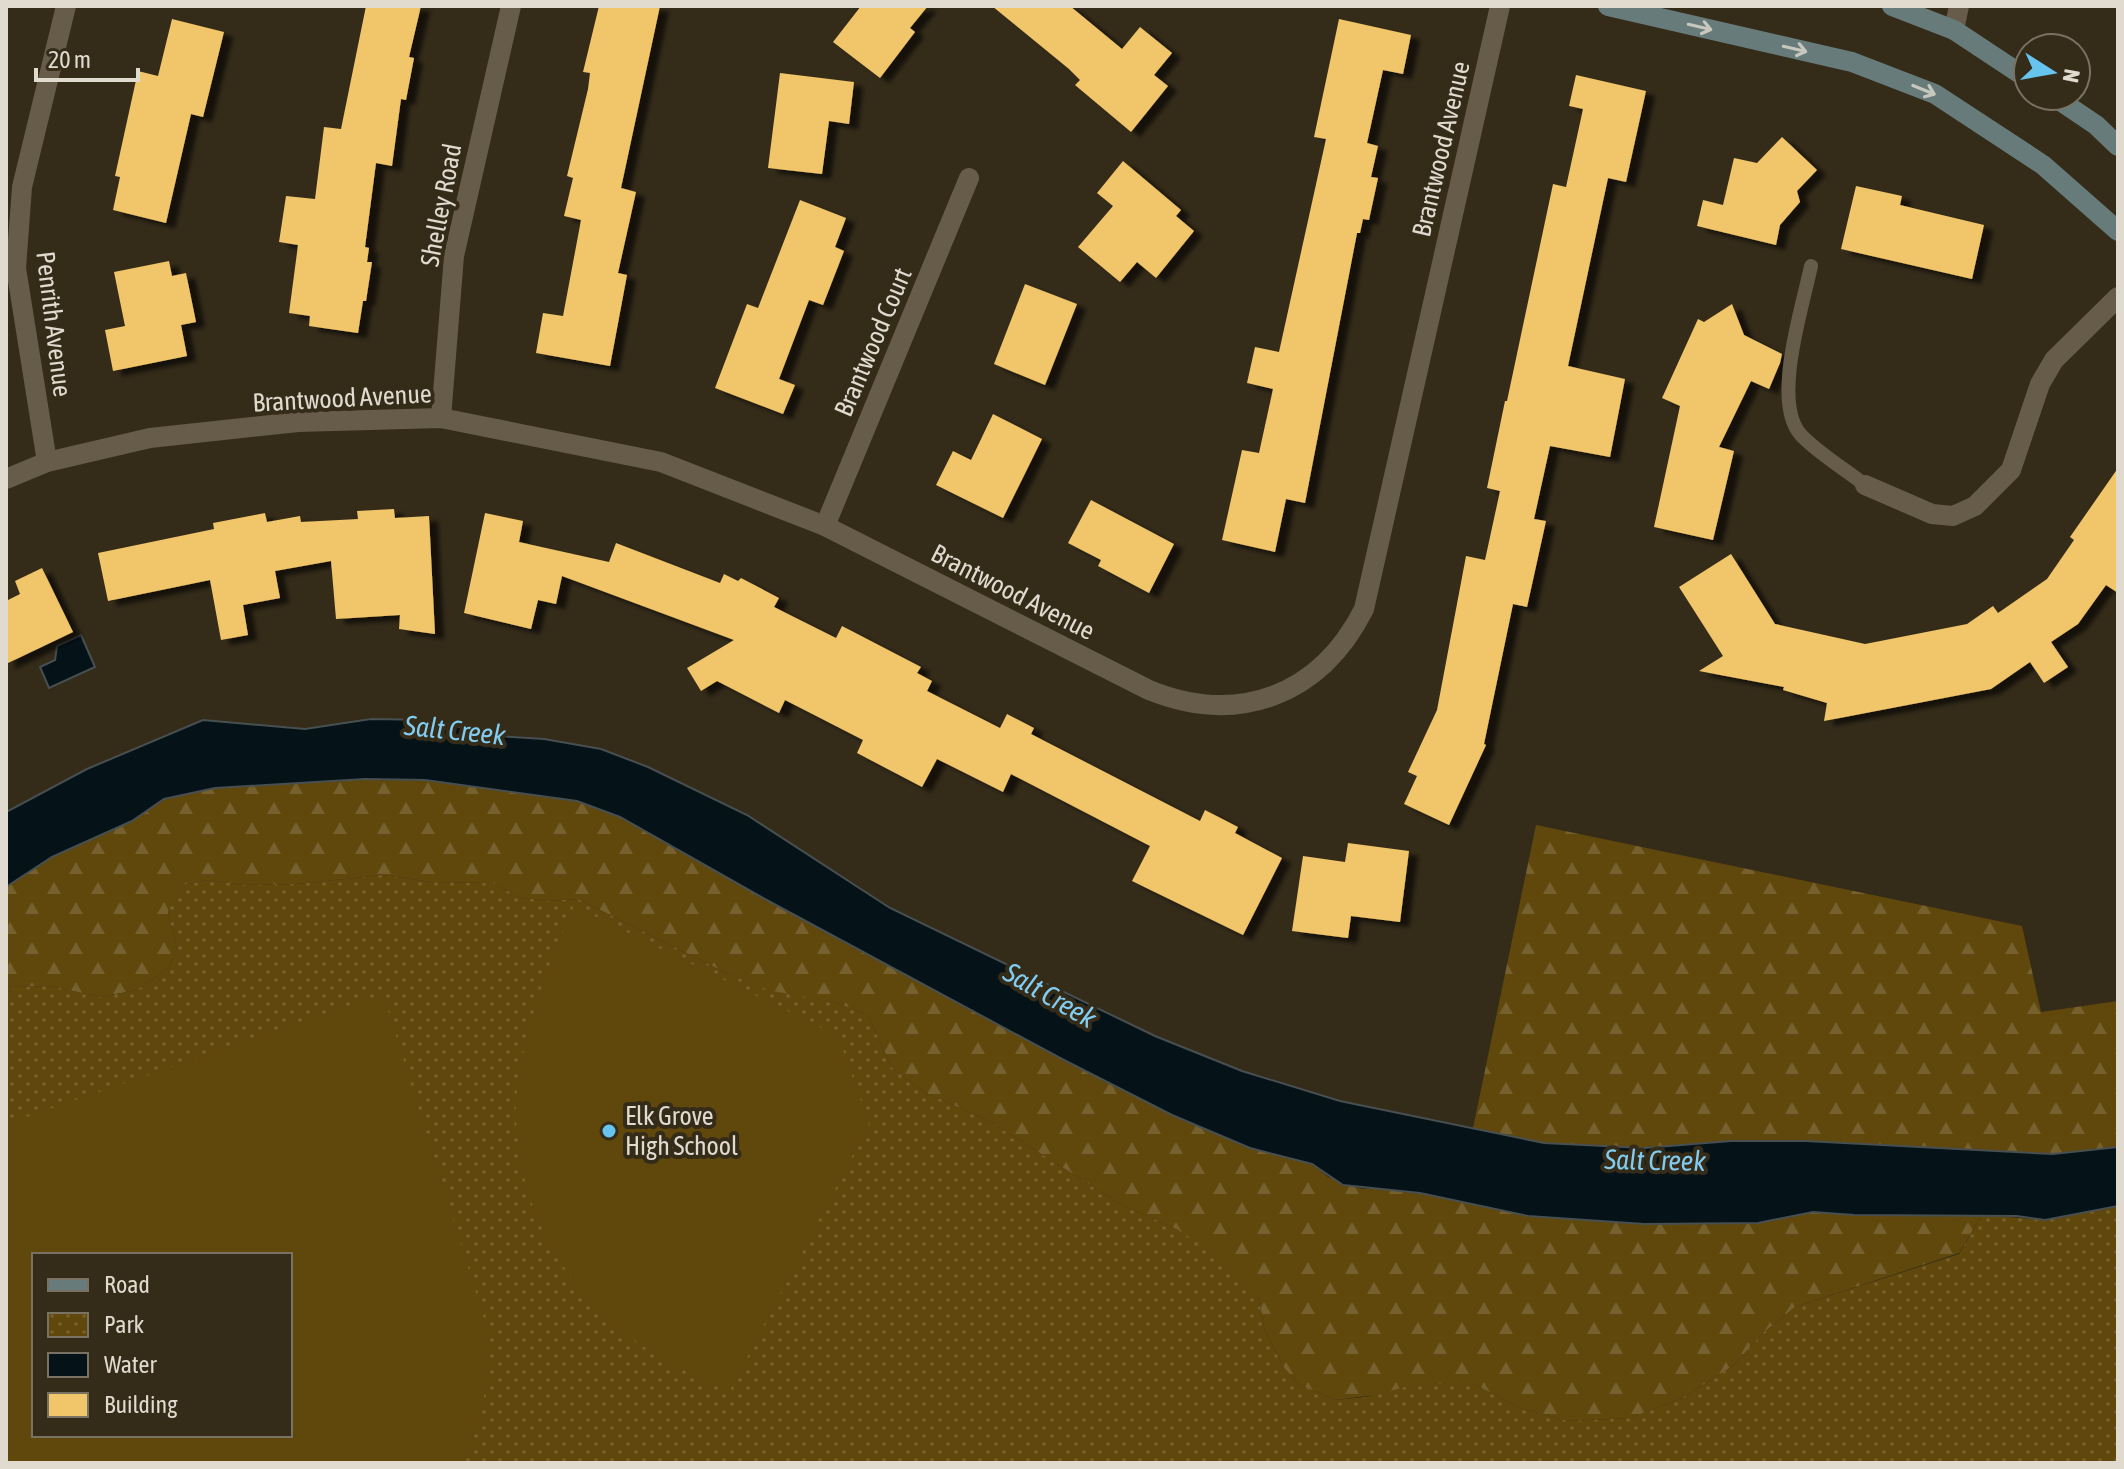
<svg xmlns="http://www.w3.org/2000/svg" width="2124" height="1469" viewBox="0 0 2124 1469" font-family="'Asap Condensed',sans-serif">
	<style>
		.forest { fill: url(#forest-firs) }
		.park { fill: url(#park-dots); fill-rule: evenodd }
		.garden { fill: #60470c; fill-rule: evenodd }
		.water { fill: #051319; stroke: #474f50; stroke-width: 2 }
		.building { fill: #f1c56a; filter: url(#shadow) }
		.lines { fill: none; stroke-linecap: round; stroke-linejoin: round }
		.service { stroke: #665c49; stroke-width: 14 }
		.minor { stroke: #665c49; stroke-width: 20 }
		.secondary { stroke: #677b7b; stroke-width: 20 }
		.oneway { stroke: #c8c7be }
		.poi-dot { fill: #67c4ef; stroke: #342b19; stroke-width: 3 }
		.labels { text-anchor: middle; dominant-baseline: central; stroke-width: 8; stroke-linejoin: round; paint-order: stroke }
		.street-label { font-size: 26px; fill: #e0dacf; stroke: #342b19 }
		.poi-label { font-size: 26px; fill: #e0dacf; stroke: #342b19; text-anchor: start }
		.water-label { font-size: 28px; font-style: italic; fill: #81ccf0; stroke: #342b19 }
	</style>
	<defs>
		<pattern id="forest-firs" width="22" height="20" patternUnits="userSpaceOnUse" patternTransform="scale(2)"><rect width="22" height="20" fill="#60470c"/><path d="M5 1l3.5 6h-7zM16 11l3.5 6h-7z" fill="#76612e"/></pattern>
		<pattern id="park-dots" width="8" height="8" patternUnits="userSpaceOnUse" patternTransform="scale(2)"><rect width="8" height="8" fill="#60470c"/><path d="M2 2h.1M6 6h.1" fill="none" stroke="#76612e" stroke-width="1.8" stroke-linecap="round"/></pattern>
		<filter id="shadow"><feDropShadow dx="9" dy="5" stdDeviation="2" flood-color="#0009"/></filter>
	</defs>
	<rect width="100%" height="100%" fill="#342b19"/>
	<g class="forest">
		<path d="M365,779l60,1 152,21 43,16 143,81 299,161 110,56 78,33 62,16 16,13 34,12 18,-1 40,5 108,23 116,8 114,-1 55,-11 41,3h128l-23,38 -164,54 -33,27 -29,32 -49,31 -53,21 -63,3 -48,-13 -48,-25 -137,17 -35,-15 -16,-17 -19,-37 -7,-35 -80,-66 -58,-26 -131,-83 -65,-29 -32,-24 -25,-54 -34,-12 -65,-11 -40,-17 -150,-75 -33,2 -26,-4 -27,-14 -61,-1 -48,-7 -86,9 -53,1 -36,-5 -29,6 -11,27 9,35 -8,20 -32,22 -37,7 -50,-11 -35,1 -9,7v-107l46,-30 80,-36 32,-22 51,-11z"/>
		<path d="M1536,825l486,101 19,86 77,-11v146l-65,7 -247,-13h-75l-87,7 -100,-5 -71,-15z"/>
	</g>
	<path class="park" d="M383,875l48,7 61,1 27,14 26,4 33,-2 150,75 40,16 65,12 34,12 25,54 32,24 65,29 131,83 58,26 48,31 32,35 7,35 19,37 16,17 35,15 31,-3 51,-13 55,-1 48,25 48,13 63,-3 53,-21 49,-31 29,-32 33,-27 164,-53 23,-39 63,5 73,-14v257h-2112v-469l9,-7 35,-1 50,11 37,-7 32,-22 8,-20 -9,-35 1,-15 10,-12 29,-6 36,5 53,-1zM34,1255h256v180h-256z"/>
	<g class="garden">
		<path d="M574,906l264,130 31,88 -140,268c-27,-13 -55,-25 -80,-42 -74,-49 -122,-122 -131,-210 -1,-12 -3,-24 -2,-36 5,-69 30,-135 58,-198z"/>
		<path d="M383,994l103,331v62l-9,39 -12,37h-459v-339zM34,1255h256v180h-256z"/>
	</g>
	<g class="water">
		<path d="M81,635l14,32 -46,21 -9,-21 15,-7 2,-14z"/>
		<path d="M371,719l61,1 65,16 47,3 57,10 47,18 99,48 143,93 265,128 87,35 98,30 204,42 100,5 87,-7h75l247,13 65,-7v59l-73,14 -28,-4 -163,-1 -41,-3 -55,11 -114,1 -116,-8 -108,-23 -77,-8 -31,-21 -62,-16 -78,-33 -110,-56 -299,-161 -143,-81 -43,-16 -152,-21 -60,-1 -150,9 -51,11 -32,22 -80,36 -46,30v-75l81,-43 116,-49 102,9z"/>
	</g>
	<g class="building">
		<path d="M366,6h55l-12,51 5,1 -8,42 -5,-1 -9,67 -16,-3 -11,84 4,1 -2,14h5l-6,39h-3l-5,32 -49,-7 1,-10 -21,-3 9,-68 -19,-3 7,-46 29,3 9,-72 17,2z"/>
		<path d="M599,6h61l-39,182 15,4 -18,81 9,2 -17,91 -74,-13 7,-40 20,3 18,-96 -17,-4 9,-38 -6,-2 21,-87 2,-16 -7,-1z"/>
		<path d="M861,6h67l-18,22 5,4 -35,46 -47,-36z"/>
		<path d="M992,6h78l52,43 18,-22 32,26 -18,22 14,11 -37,46 -56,-47 5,-5 -11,-11z"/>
		<path d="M172,19l52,13 -21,85 -12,-3 -25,109 -53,-13 7,-33 -5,-1 23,-105 20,5z"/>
		<path d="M1339,19l72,16 -8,39 -20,-4 -16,73 11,3 -7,31 7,1 -9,42 -6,-1 -3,14h-3l-52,270 -19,-4 -11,53 -53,-12 20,-90 17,3 14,-64 -26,-6 8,-36 24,5 47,-213 -12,-2z"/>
		<path d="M780,73l74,9 -5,42 -20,-3 -7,53 -54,-6z"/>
		<path d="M1576,75l70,16 -20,91 -18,-4 -40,188 57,13 -15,78 -60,-11 -16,73 12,2 -19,86 -14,-3 -29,140 2,1 -37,80 -45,-21 13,-28 -9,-4 29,-62 29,-154 19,4 15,-69 -13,-3 18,-87h2l46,-217 13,3 17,-78 -14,-3z"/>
		<path d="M1782,137l35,33 -20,21 3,11 -20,23 -4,20 -79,-19 6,-26 20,5 11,-47 23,5z"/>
		<path d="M1123,161l58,49 -5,6 18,15 -38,47 -19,-16 -17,20 -42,-35 35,-41 -16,-13z"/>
		<path d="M1856,186l46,10 -2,9 84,20 -12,54 -131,-30z"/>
		<path d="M800,200l46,18 -11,29 9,4 -21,54 -14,-5 -30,79 16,6 -12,29 -68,-26 32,-84 11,4z"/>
		<path d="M169,261l3,15 14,-3 10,49 -15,3 6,31 -74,15 -8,-41 20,-4 -11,-54z"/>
		<path d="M1025,284l52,20 -32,81 -51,-21z"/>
		<path d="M1732,304l12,31 38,19 -2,9 -11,26 -18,-8 -32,66 15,4 -21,89 -59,-13 26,-121 -18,-8 36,-79 6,3z"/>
		<path d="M993,414l49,25 -39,79 -67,-33 17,-34 18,9z"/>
		<path d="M2118,468v125l-12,-8 -28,39 -27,18 17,25 -24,16 -14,-21 -39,27 -167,32 3,-18 -44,-13 1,-3 -85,-16 24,-15 -44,-69 52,-33 44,70 90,20 102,-20 26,-18 5,7 49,-34 27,-39 -4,-3z"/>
		<path d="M1091,500l83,44 -25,49 -51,-27 3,-6 -33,-17z"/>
		<path d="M394,509l1,9 34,-2 6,118 -36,-5 1,-14 -64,4 -5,-58 -56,10 5,27 -37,7 5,30 -27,5 -11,-60 -102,21 -10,-48 116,-24 -1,-6 52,-10 2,9 33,-6 1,6 57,-3 -1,-8z"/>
		<path d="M485,513l38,8 -4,21 90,20 7,-19 104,40 4,-9 14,7 3,-3 38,20 -5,9 62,31 6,-12 79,41 -4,6 15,8 -5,10 73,37 7,-14 27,14 -3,6 169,87 5,-11 33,17 -3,6 47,25 -39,77 -111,-54 18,-35 -139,-72 -8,18 -66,-33 -15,28 -65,-34 6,-13 -78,-40 -6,13 -62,-32 -16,10 -14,-23 47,-28 -172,-64 -6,28 -18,-4 -7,29 -67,-16z"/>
		<path d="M42,568l31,64 -67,32v-63l14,-7 -5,-13z"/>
		<path d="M1348,843l61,8 -9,71 -49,-6 -3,22 -56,-7 11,-75 42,6z"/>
	</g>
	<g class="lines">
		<path class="service" d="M1811,266c-8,40 -40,136 -10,169 18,19 44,34 64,50"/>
		<g class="minor">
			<path d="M1954,30l5,-24"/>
			<path d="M441,418l13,-162 57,-250"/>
			<path d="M47,462l-31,-194 6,-81 44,-181"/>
			<path d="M6,479l41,-17 103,-24 148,-16 143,-4 220,44 164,64 324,164c89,36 171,6 215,-81l136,-603"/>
			<path d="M1865,485l67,29 21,2 22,-10 36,-36 29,-86 14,-24 64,-63"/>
			<path d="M825,526l144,-348"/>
		</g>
		<g class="secondary">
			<path d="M1608,6l244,56 83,32 108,71 75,66"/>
			<path d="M1892,6l62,24 74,49"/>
			<path d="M2053,96l43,29 22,21"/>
		</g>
	</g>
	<defs><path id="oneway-shaft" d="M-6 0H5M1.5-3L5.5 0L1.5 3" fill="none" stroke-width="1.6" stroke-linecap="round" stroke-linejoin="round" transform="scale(2)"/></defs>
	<g class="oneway">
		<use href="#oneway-shaft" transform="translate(1700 27) rotate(13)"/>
		<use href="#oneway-shaft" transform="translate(1795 49) rotate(13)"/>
		<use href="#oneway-shaft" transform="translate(1924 90) rotate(22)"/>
	</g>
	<circle class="poi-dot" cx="609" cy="1131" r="8"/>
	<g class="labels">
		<g class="street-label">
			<text transform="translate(1441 149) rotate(-77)">Brantwood Avenue</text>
			<text transform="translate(441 205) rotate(-79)">Shelley Road</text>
			<text transform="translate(54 324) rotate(83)">Penrith Avenue</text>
			<text transform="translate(873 342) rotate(-67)">Brantwood Court</text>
			<text transform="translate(342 398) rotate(-3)">Brantwood Avenue</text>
			<text transform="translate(1013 592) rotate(27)">Brantwood Avenue</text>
		</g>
		<g class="poi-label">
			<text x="625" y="1116">Elk Grove<tspan x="625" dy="30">High School</tspan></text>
		</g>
		<g class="water-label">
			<text transform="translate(455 730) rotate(6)">Salt Creek</text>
			<text transform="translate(1050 995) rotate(30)">Salt Creek</text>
			<text transform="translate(1655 1160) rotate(1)">Salt Creek</text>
		</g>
	</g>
	<rect width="2124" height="1469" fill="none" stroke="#e0dacf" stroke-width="16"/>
	<rect x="32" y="1253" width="260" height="184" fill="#342b19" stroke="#797162" stroke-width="2"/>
	<rect x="48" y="1279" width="40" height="12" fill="#677b7b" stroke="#797162" stroke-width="2"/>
	<text x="104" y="1293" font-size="24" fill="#e0dacf">Road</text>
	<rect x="48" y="1313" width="40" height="24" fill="url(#park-dots)" stroke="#797162" stroke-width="2"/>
	<text x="104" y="1333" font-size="24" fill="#e0dacf">Park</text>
	<rect x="48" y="1353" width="40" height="24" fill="#051319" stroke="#797162" stroke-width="2"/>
	<text x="104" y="1373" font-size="24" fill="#e0dacf">Water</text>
	<rect x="48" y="1393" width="40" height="24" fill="#f1c56a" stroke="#797162" stroke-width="2"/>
	<text x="104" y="1413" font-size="24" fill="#e0dacf">Building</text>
	<g transform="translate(2052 72) rotate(101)"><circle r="38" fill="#342b19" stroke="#797162" stroke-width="2"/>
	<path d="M0-6L14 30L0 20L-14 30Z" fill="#67c4ef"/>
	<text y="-12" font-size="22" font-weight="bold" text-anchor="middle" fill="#e0dacf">N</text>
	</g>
	<path d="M36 68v12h102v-12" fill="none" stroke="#e0dacf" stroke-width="4"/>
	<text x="48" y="68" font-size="24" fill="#e0dacf" stroke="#342b19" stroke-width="6" paint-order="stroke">20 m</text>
</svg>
